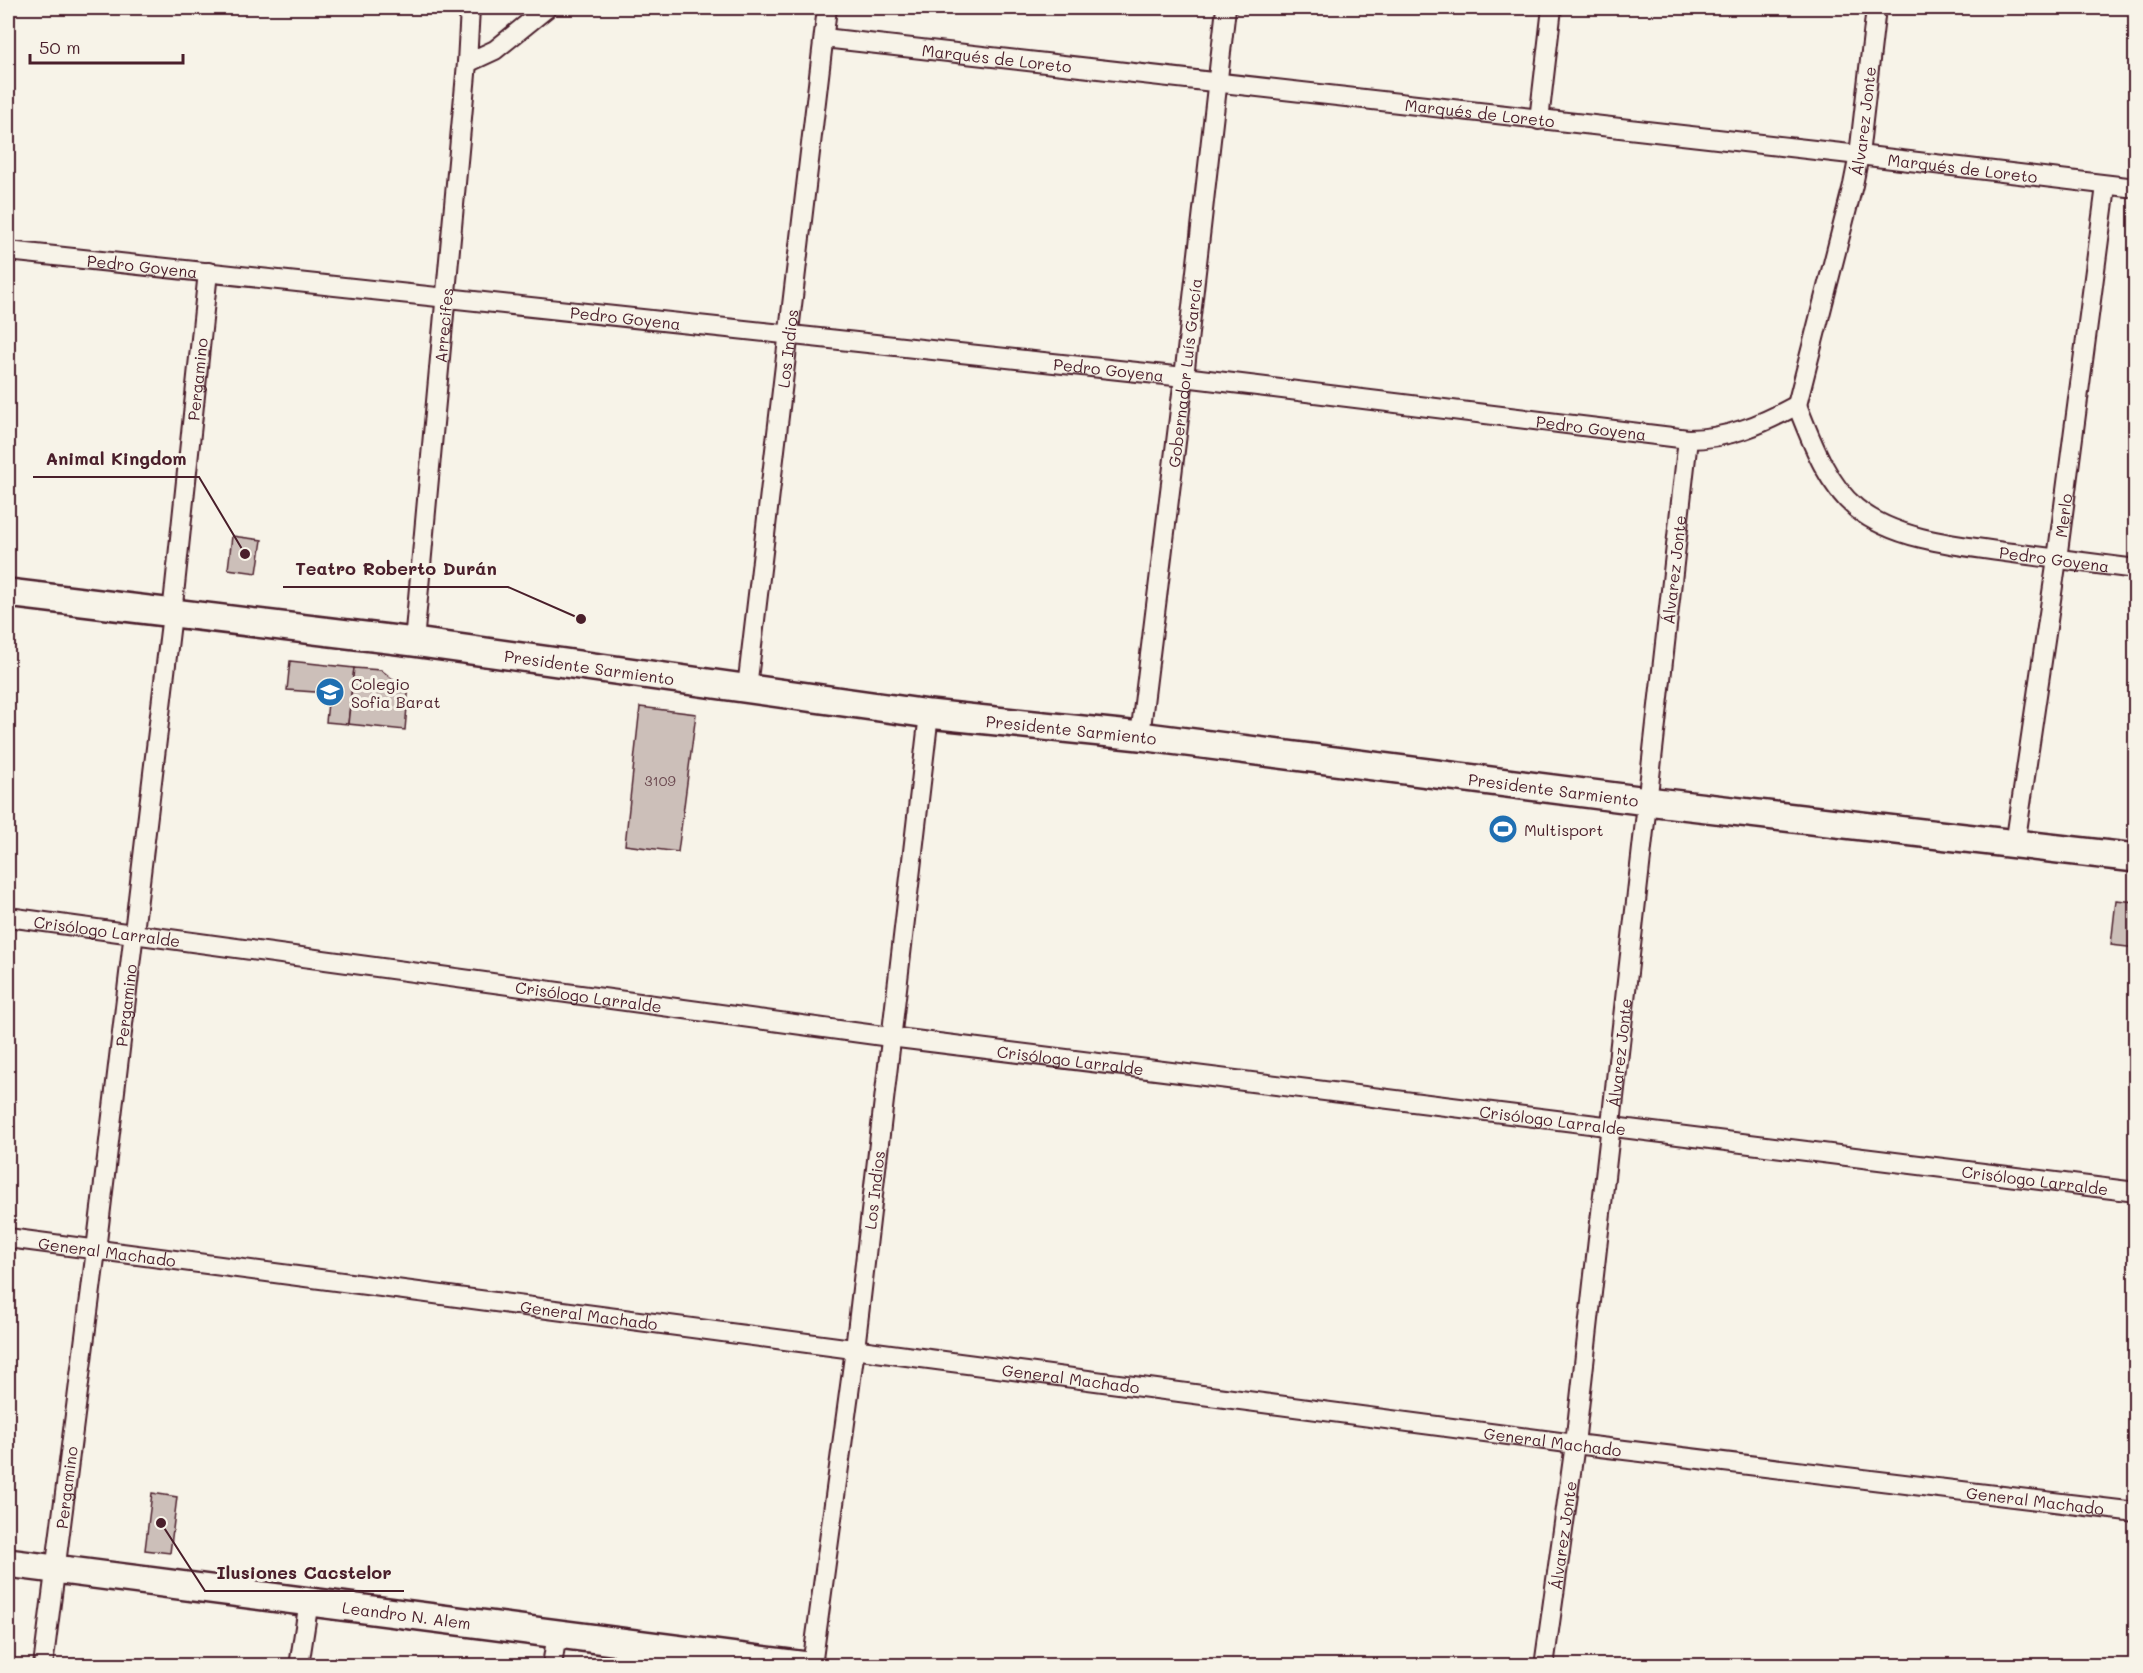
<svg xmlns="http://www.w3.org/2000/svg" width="2143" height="1673" viewBox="0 0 2143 1673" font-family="Mali,sans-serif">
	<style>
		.building { fill: #ccbfb9; stroke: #4a1f2b; stroke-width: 1.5 }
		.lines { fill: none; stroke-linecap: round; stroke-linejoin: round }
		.street-casing { stroke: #4a1f2b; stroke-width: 22 }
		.secondary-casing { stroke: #4a1f2b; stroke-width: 32 }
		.street { stroke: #f7f3e8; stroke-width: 18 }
		.secondary { stroke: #f7f3e8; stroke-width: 27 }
		.labels { text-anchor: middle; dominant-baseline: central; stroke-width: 6; stroke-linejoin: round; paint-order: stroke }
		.number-label { font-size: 14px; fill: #6a474e }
		.street-label { font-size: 16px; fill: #4a1f2b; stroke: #f7f3e8 }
		.poi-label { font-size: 16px; fill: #4a1f2b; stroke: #f7f3e8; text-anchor: start }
		.leader { fill: none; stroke: #4a1f2b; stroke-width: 2 }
		.callout-dot { fill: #4a1f2b; stroke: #f7f3e8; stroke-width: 2 }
		.callout-label { font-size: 18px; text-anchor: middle; font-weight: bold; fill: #4a1f2b; stroke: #f7f3e8; stroke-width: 6; stroke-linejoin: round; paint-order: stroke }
	</style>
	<rect width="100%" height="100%" fill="#f7f3e8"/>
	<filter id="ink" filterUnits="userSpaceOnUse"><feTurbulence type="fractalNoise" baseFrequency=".0167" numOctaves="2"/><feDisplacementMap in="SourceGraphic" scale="12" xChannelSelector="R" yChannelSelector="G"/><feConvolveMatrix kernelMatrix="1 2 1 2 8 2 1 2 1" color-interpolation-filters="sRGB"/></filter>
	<g filter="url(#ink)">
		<g class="building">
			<path d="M232,536l30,4 -5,33 -29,-4z"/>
			<path d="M290,661l64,7 -6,56 -22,-2 3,-29 -42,-3z"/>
			<path d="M354,668l27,2 17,13 11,1 -4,46 -57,-6z"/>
			<path d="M640,707l56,7 -18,138 -53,-7z"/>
			<path d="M2116,900l20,2v46l-25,-3z"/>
			<path d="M152,1493l25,4 -7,56 -25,-3z"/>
		</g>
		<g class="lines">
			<g class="street-casing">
				<g id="street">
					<path id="s1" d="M824,38l1035,117 277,33"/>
					<path d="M467,63l28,-13 52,-42"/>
					<path d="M1539,120l13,-112"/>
					<path id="s2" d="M8,251l1176,126 504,62c40,0 74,-15 109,-34"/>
					<path id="s3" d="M1797,405c14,35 29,78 59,103 40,33 107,38 157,45 41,5 82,11 123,16"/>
					<path id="s4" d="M1797,405l56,-220 6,-30 17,-147"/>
					<path id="s5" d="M414,642l53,-579 3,-55"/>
					<path id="s6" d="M747,688l80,-680"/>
					<path id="s7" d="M1140,736l44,-359 42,-369"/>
					<path id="s8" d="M2015,845l42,-286 49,-373"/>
					<path id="s9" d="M8,917l882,120 1246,155"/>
					<path id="s10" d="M8,1238l1567,206 561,68"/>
					<path id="s11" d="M43,1666l53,-416 76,-636 36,-342"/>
					<path d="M299,1666l10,-65"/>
					<path d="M552,1666l5,-33"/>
					<path id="s12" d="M812,1666l43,-317 74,-635"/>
					<path id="s13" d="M1544,1666l31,-222 113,-1005"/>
				</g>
			</g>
			<g class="secondary-casing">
				<g id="secondary">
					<path id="s14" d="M8,593l406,49 515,72 211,22 507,65 489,57"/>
					<path id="s15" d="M8,1563l799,103"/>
				</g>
			</g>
			<use href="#street" class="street"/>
			<use href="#secondary" class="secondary"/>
		</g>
	</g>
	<defs>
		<g id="school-disc" transform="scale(1.5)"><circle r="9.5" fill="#1f6fb2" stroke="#f7f3e8"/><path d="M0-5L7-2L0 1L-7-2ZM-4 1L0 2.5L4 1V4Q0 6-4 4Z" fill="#fff"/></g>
		<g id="stadium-disc" transform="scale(1.5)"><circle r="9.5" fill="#1f6fb2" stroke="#f7f3e8"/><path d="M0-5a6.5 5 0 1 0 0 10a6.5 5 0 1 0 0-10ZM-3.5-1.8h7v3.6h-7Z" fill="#fff"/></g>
	</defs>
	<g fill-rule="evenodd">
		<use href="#school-disc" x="330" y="692"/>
		<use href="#stadium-disc" x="1503" y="829"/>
	</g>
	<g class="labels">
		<g class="number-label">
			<text x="660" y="780">3109</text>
		</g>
		<g class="street-label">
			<text stroke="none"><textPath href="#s1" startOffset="174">Marqués de Loreto</textPath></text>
			<text stroke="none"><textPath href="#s1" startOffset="660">Marqués de Loreto</textPath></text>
			<text stroke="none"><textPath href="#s4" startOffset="292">Álvarez Jonte</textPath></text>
			<text stroke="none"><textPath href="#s1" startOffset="1146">Marqués de Loreto</textPath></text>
			<text stroke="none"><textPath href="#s2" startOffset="135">Pedro Goyena</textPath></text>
			<text stroke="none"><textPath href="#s2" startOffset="621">Pedro Goyena</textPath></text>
			<text stroke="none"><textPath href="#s5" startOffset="318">Arrecifes</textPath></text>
			<text stroke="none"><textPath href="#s6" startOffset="342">Los Indios</textPath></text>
			<text stroke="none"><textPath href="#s2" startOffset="1107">Pedro Goyena</textPath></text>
			<text stroke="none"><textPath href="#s7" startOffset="366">Gobernador Luís García</textPath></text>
			<text stroke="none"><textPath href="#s11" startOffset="1296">Pergamino</textPath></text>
			<text stroke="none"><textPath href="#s2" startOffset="1593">Pedro Goyena</textPath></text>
			<text stroke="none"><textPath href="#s8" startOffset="333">Merlo</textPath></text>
			<text stroke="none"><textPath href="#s3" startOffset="327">Pedro Goyena</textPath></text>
			<text stroke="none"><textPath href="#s13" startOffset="1104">Álvarez Jonte</textPath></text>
			<text stroke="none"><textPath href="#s14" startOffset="586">Presidente Sarmiento</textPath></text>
			<text stroke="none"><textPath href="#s14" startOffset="1072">Presidente Sarmiento</textPath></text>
			<text stroke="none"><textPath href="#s14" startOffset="1558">Presidente Sarmiento</textPath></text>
			<text stroke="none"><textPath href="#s9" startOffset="100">Crisólogo Larralde</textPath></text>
			<text stroke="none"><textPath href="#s9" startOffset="586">Crisólogo Larralde</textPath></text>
			<text stroke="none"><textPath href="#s11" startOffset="666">Pergamino</textPath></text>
			<text stroke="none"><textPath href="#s13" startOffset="618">Álvarez Jonte</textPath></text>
			<text stroke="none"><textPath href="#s9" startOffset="1072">Crisólogo Larralde</textPath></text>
			<text stroke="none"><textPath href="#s9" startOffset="1558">Crisólogo Larralde</textPath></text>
			<text stroke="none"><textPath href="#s9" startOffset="2044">Crisólogo Larralde</textPath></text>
			<text stroke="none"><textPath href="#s12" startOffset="480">Los Indios</textPath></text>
			<text stroke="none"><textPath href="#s10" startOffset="100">General Machado</textPath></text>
			<text stroke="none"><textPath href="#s10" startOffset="586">General Machado</textPath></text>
			<text stroke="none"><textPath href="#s10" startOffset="1072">General Machado</textPath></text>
			<text stroke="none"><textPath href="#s10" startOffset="1558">General Machado</textPath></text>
			<text stroke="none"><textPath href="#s11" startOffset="180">Pergamino</textPath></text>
			<text stroke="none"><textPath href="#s10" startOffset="2044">General Machado</textPath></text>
			<text stroke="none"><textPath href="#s13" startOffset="132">Álvarez Jonte</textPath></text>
			<text stroke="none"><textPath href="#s15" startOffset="402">Leandro N. Alem</textPath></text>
		</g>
		<g class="poi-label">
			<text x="351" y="683">Colegio<tspan x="351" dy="18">Sofia Barat</tspan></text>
			<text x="1524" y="829">Multisport</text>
		</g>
	</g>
	<path class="leader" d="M245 554L199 477H33M581 619L508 587H283M161 1523L205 1591H404"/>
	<g class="callout-dot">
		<circle cx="245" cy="554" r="6"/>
		<circle cx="581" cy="619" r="6"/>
		<circle cx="161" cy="1523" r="6"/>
	</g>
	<g class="callout-label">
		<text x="116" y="465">Animal Kingdom</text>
		<text x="396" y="575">Teatro Roberto Durán</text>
		<text x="304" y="1579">Ilusiones Cacstelor</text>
	</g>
	<rect width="2143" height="1673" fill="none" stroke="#f7f3e8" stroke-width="30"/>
	<rect x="15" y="15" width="2113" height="1643" fill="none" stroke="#4a1f2b" stroke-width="2" filter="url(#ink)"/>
	<path d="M30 54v9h153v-9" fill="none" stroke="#4a1f2b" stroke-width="3"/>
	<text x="39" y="54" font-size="18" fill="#4a1f2b" stroke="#f7f3e8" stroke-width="4.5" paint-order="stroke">50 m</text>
</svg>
